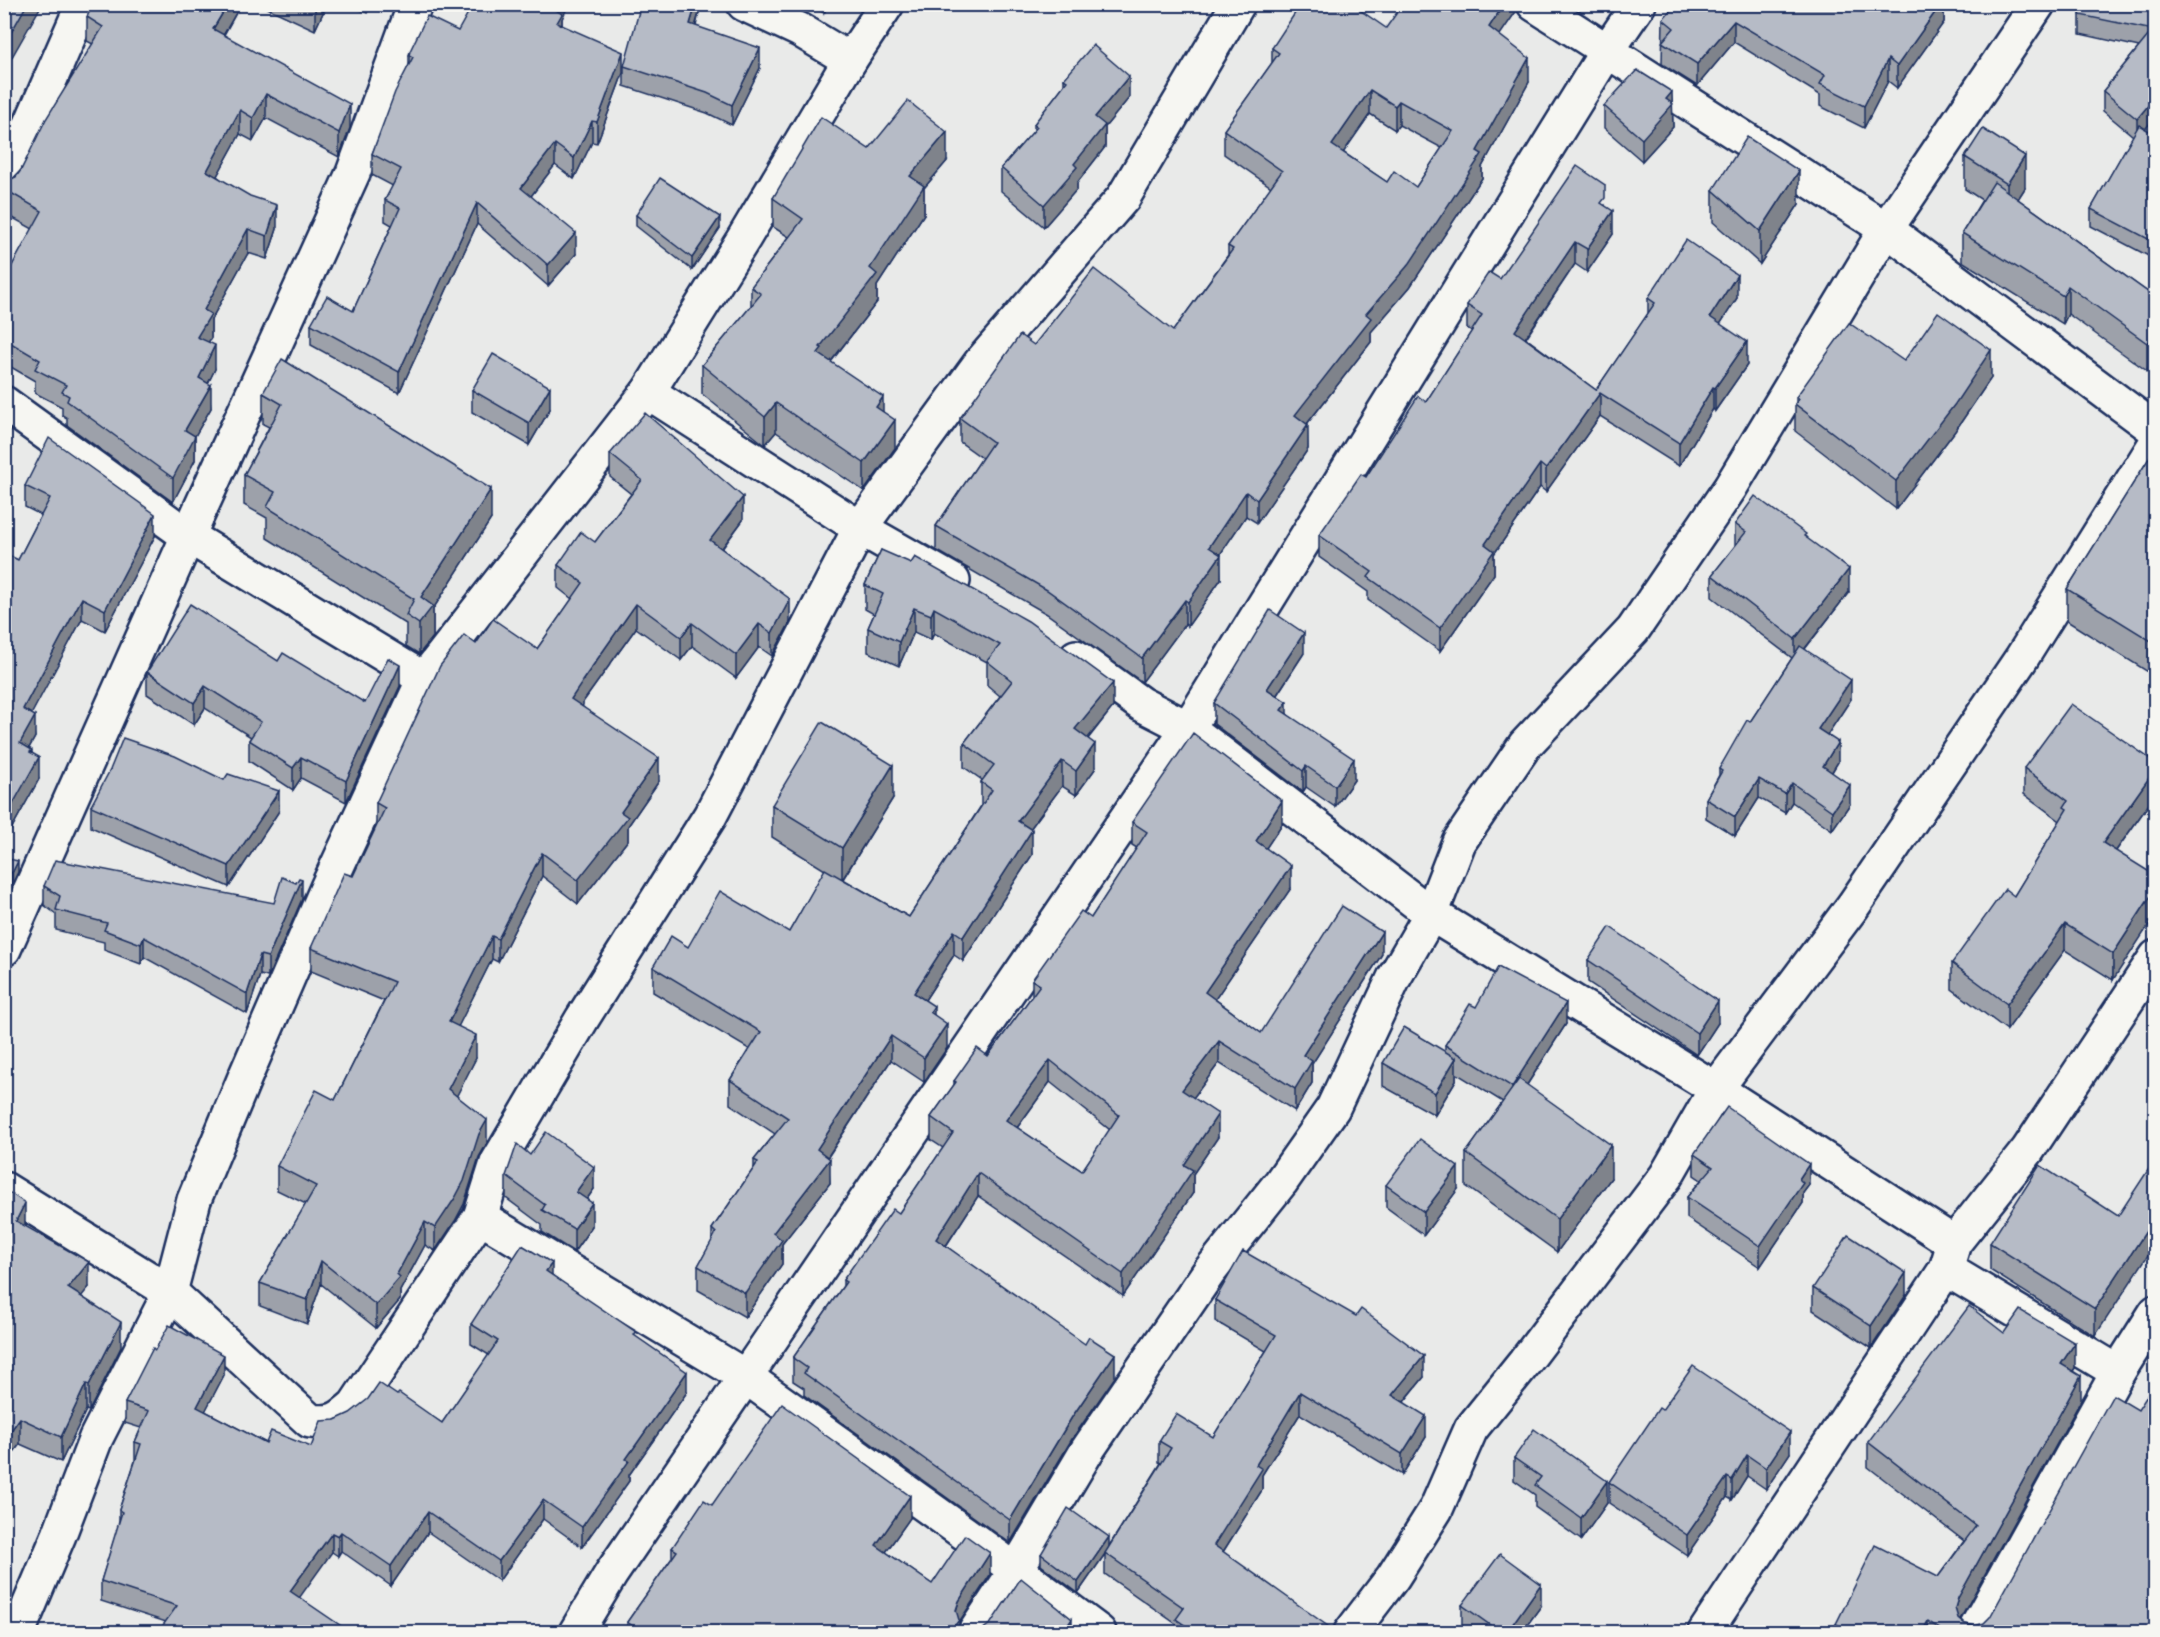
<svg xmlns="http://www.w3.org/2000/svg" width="2160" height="1637" viewBox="0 0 2160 1637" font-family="'Balsamiq Sans',sans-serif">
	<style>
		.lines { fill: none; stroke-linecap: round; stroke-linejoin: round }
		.street-casing { stroke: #1b2f5e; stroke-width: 38 }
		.street { stroke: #f6f6f2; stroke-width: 33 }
		.wall { fill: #9da1aa; stroke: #1b2f5e; stroke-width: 1.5; fill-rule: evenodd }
		.shaded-wall { fill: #7f838b; stroke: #1b2f5e; stroke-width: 1.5 }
		.building { fill: #b6bbc6; stroke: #1b2f5e; stroke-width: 1.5; fill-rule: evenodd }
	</style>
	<rect width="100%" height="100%" fill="#e9eae9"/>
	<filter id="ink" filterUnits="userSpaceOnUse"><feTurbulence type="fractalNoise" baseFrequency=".0167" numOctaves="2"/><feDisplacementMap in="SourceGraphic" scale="12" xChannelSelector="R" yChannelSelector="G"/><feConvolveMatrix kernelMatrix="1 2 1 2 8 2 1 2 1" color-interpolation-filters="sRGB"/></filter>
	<g filter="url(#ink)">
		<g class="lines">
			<g class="street-casing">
				<g id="street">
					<path d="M744,4l56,26 50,30"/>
					<path d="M1534,4l352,225 270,201"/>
					<path d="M4,186l79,-182"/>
					<path d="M648,392l212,136 93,53"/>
					<path d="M4,403l184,133 236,143"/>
					<path d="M1076,657l65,47 47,24 243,186 285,175 238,154"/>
					<path d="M4,949l184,-413 165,-363 62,-169"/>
					<path d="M4,1189l166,103 140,129c23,3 28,-1 45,-16l125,-188 17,-54 85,-144 128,-203 150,-288 121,-166 142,-164 115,-194"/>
					<path d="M480,1217l266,160 270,193 83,62"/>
					<path d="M1946,1269l172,103"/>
					<path d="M18,1632l41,-97 37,-97 74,-146 24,-92 51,-123 82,-189 97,-209 224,-287 96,-154 106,-178 37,-56"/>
					<path d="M576,1632l35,-58 577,-846 419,-677 32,-47"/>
					<path d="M975,1632l41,-62 72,-121 121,-177 72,-90 52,-74 61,-130 37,-64 28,-72 66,-97 108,-115 97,-142 156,-259 152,-225"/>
					<path d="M1351,1632l42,-55 43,-68 35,-80 54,-67 141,-186 50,-87 137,-183 168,-247 135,-216"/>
					<path d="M1705,1632l241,-363 8,-26 74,-93 128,-193"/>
					<path d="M1974,1632l144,-260 38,-60"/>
				</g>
			</g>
			<use href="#street" class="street"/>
		</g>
		<g class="wall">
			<path d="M93,4h148l-17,31 126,93 -11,29 -73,-39 -13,23 -13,-7 -23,42 60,53 -10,30 -19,-6 -37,67v18l-3,4 7,27 -7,14 3,25 -16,28v24l-22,42 -106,-77v-7l-5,-3v-8l-27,-14v-12l-31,-18v-92l4,2 25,-44 -29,-16v-25l17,-18 72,-126 -6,-3v-24z"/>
			<path d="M259,4h68l-12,26z"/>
			<path d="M349,4h22l-4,9z"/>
			<path d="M701,4l-5,22 64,42 -28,57 -25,-12 -83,-27v-20z"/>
			<path d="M807,4h22l-5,9z"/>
			<path d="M1517,4v6l-18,25 30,47 -47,85v11l-72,109 -39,45v10l-64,82 1,25 -51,74 -11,-7 -26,38 1,25 -33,47 -3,-2 -43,58 -95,-68 -111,-64v-24l46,-68 -22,-16v-24l74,-73 139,-14 55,-76v-9l43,-59 -47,-33v-24l48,-67v-15l114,-20zM1370,114l25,16 4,-5 43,23 -26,39 -29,-5 -44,-30z"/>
			<path d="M1676,4h280l-2,4 -10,-2v16l-47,66 -9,-7 -24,47 -44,-22v-11l-86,-53 -37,44 -35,-22 1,-45z"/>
			<path d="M2156,4v112l-11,13 11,6v125l-65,-34v-17l42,-73 -30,-25v-20l36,-44 -59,-13v-19z"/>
			<path d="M562,19v6l61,48 -26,70 -5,-1 -18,37 -19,-14 -24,31 45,58 -28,32 -71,-62 -78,169 -88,-48v-21l42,-13 39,-86 -7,-4v-21l8,-14 -21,-11v-21l37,-89v-10l49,-24z"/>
			<path d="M1064,79l65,19 -24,29v20l-28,36v6l-33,38 -43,-36v-23l33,-37v-7l30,-39z"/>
			<path d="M1672,104l1,23 -31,34 -38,-33v-22z"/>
			<path d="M869,149l78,12 -23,27v26l-47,72v16l-46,60 52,50 12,36 -31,43 -88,-59 -11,13 -63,-51v-29l49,-59v-19l38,-50 -16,-10v-29z"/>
			<path d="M1965,157l60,31 -7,11 138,99 -9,73 -79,-57 -5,10 -101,-63v-28l20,-33 -17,-11z"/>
			<path d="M1713,190l86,14 -39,60 -47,-42z"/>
			<path d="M1605,205l8,29 -26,38 -12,-8 -49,74 70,52 52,-76v-16h89l-17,26 27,41 -32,46 -2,-2 -34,57 -79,-50 -54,76 -6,-5 -46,67v20l-54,77 -72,-51v-8l-49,-35v-22l107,-133 46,-71 -5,-3v-23l33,-26z"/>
			<path d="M636,215l84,13 -28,42 -56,-44z"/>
			<path d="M1904,361l87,17 -36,53 -59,78 -101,-78v-27l1,-2v-5z"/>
			<path d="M472,390l78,19 -21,36 -57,-33z"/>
			<path d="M263,393l228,126 -58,90v28l-14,17 -13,-8v-22l-139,-86v-20l-23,-13v-30l25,-48 -6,-3z"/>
			<path d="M2156,447v230l-89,-56v-32z"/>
			<path d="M610,454l133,66 -21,29 68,73 -18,34 -13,-9 -23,31 -44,-32 -11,14 -45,-32 -53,74 -1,4 77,75 -31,45v14l-50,64 -36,-28 -44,86 -6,-3 -34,67 18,32 -20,38 31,47 -8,14 -15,47 -9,17 -20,30 -10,-6 -25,46v9l-24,28 -55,-44 -14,40 -47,-18v-23l46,-79 -29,-14v-24l58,-66 49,-99 -73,-30v-23l42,-72 23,-50v-23l100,-159 61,5 35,-50 -14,-11v-23l37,-23 36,-48 -21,-17z"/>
			<path d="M25,486l130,50 -50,95 -23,-12 -51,95 4,23 -6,11 3,5 7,26 -35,63v-289l14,7 23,-45 -16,-8z"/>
			<path d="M1735,524l71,13 43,55 -44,57 46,50 -24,36 11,27 -6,10 18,32 -18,26 -40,-28 -7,11 -26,-15 -24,38 -29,-18v-19l13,-24v-6l73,-111 -80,-61v-22l23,-29z"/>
			<path d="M881,550l232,157 -25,32 7,30 -19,26 -14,-9 -32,43 2,26 -69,106 -9,-6 -29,45 9,15 13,33 -23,34 -33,-22 -63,97 2,26 -48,61v20l-37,53 -47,-27v-24l14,-25v-12l42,-61v-8l21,-26 -45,-30v-24l19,-31 -96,-57v-25l35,-20 101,-15 36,-62 -53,-33v-32l121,-7 -50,81 66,38 72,-111v-24l1,-2 -18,-13v-24l36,-47 -13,-11v-23l-53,-29 -3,7 -17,-8 -15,34 -31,-14v-24l6,-14 -9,-5v-24z"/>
			<path d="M1304,653l-27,42 10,19 67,66 -19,27 -29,-20 -3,5 -89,-68v-21z"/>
			<path d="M278,661l87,42 35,-17 -54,116 -45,-24 -8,12 -44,-29v-21l2,-3 -46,-29 -11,17 -47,-31v-22z"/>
			<path d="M2156,763v31l-40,57 -3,129 -48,-30 -58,80 -55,-41v-26l62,-67 46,-75 -36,-27v-26z"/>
			<path d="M91,806l188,5 -50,76 -138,-60z"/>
			<path d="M1132,822l150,2 -16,24 25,40 -76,111 46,34 121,-79 -70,110v19l-17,28 -76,-48 -26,35 25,39 -25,37v19l-70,103 -145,-100 -32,50 169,131 -43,62 -62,104 -206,-148v-7l-11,-7v-23l50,-72v-6l56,-67 44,-65 -12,-8v-23l23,-32v-4l34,-25 44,-60v-16l59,-62 46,-70 -5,-3zM1050,1082l60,48 -28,41 -65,-43z"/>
			<path d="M4,858l14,14 -6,12 -8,-6z"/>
			<path d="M44,886l230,17 28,-4 -34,78 -8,-2 -13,39 -103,-57 -3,7 -37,-14v-8l-48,-12v-16l-12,-9z"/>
			<path d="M1588,960l130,63 -21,32 -109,-73z"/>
			<path d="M1476,1007l90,17 -39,61 84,93 -54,74 -91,-66v-33l37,-51 -47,-29v7l-21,35 -52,-29v-23l62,-12v-6z"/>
			<path d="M1694,1154l115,31 -6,8v10l-43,64 -73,-49v-21l14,-17 -7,-5z"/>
			<path d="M530,1155l64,34 -7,10 5,27 -18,26 -32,-20v-7l-36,-27v-22z"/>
			<path d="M1386,1185l72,4 -34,46 -38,-28z"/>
			<path d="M2118,1216l-23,120 -105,-66v-27z"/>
			<path d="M25,1226l64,61 -8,9 40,51 -32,64 -3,-1 -25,52 -41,-18 -16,21z"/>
			<path d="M552,1275l84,62 51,55 -58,83v6l-47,66 -39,-28 -44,62 -71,-49 -37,54 -50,-35 -3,5 -6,-4 -166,70 -65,-21v-20l18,-57v-14l16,-49v-19l6,-14 -16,-5v-20l30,-53 69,25 -19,36 61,32 45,4 24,-27 62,-25 45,28 47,-68 -18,-11v-20z"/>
			<path d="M1813,1288l93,7 -35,53 -58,-38z"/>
			<path d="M1215,1300l209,77 -20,25 22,35 -24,38 -102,-61 -38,61v15l-39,62 109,80h-156v-8l-71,-50v-20l-27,39 -37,-28v-11l68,-8 52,-83 -2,-1v-21l54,-4 53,-86 -51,-30z"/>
			<path d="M2004,1333l71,35 -2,3 8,29 -121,219 5,5 10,2 181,6h-320v-8l102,-47 26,-36 -96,-74v-25z"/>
			<path d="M1662,1410l128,43 -24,36 -19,-13 -15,24 -5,-3 -40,58 -78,-52v-21z"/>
			<path d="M1514,1458l93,45 -26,37 -46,-33v-12l-21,-15z"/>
			<path d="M712,1505l198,13 -24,34 46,32 58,-9 -31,47v10h-332v-10l45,-64v-10z"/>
			<path d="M1462,1605l79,1 -19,26h-53l-7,-5z"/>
		</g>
		<g class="shaded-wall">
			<path d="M27,4h14v2l-37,65v-26z"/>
			<path d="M228,4h13l-28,49v-24z"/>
			<path d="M316,4h11l-12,26v-24z"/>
			<path d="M367,4h4l-4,9z"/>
			<path d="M558,4h11l-7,15v16l-5,9 -1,-34z"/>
			<path d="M696,4h5v2l-11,38v-20z"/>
			<path d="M824,4h5l-5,9z"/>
			<path d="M1504,4h13v6l-28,41v-24z"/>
			<path d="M1941,4h3v18l-47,66v-22z"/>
			<path d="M1734,21v21l-37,44v-22z"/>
			<path d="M760,48v20l-28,57v-20z"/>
			<path d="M623,52v21l-26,70v-21z"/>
			<path d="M1529,58v24l-47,85v11l-72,109 -39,45v10l-76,97v-24l182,-264z"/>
			<path d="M1888,59v22l-24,47v-22z"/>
			<path d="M1129,76v22l-24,29v20l-28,36v6l-33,38v-22l30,-41 21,-47z"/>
			<path d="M1370,90v24l-38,55v-24z"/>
			<path d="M1672,92l1,35 -31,34v-22l24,-40z"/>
			<path d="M266,94v24l-13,23v-23z"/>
			<path d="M2156,96v20l-19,23v-20z"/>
			<path d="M1399,101v24l-4,5v-24z"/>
			<path d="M350,104v24l-11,29v-24z"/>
			<path d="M240,110v24l-33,60v-23z"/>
			<path d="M592,121v21l-18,37v-21z"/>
			<path d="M947,132v29l-23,27v26l-47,72v16l-55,71 -4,-20 2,-6 50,-79 40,-92z"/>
			<path d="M555,144v21l-34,44v-21z"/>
			<path d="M2025,156v32l-18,28v-32z"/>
			<path d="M1799,171v33l-39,60v-33z"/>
			<path d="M477,203v21l-78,169v-21z"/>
			<path d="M277,205v24l-10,30v-23z"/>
			<path d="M1613,211v23l-26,38v-23z"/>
			<path d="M720,217v11l-28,42v-12z"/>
			<path d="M248,229v24l-37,67v18l-14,23v-24l7,-27z"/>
			<path d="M576,233v21l-28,32v-21z"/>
			<path d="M1575,242v22l-60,89v-22z"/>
			<path d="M1737,275v23l-27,42v-23z"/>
			<path d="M2068,286v28l-5,10v-28z"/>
			<path d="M2156,332v28l-9,11v-28z"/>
			<path d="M1747,342v23l-32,46v-23z"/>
			<path d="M215,345v24l-16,33v-24z"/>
			<path d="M1991,350v28l-36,53 -59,78v-28z"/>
			<path d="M211,385v23l-16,28v24l-22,42v-24l12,-48z"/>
			<path d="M550,387v22l-21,36v-22z"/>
			<path d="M1713,387v22l-34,57v-23z"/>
			<path d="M1600,393v23l-54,76v-23z"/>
			<path d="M883,397v28l-7,-18z"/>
			<path d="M776,403v29l-11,13v-28z"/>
			<path d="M895,420v28l-31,43v-28z"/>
			<path d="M1308,425v24l-51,74v-23z"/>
			<path d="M1540,464v23l-46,67v20l-54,77v-23l45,-84z"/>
			<path d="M491,489v30l-58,90v28l-14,17v-30l2,-27z"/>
			<path d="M1246,492v24l-37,55v-24z"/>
			<path d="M743,497v23l-33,44v-24z"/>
			<path d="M155,514v22l-50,95v-21z"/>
			<path d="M1221,555v24l-33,47v-24z"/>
			<path d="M1849,569v23l-54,69v-22z"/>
			<path d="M82,598v21l-59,111v-21z"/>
			<path d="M790,599v23l-18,34v-23z"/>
			<path d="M1185,600v24l-43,58v-24z"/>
			<path d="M636,604v24l-53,74v3l-12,17v-23l11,-18z"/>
			<path d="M914,608v24l-15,34v-24z"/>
			<path d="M934,608v25l-3,7v-25z"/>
			<path d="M692,623v23l-11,14v-23z"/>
			<path d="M759,624v23l-23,31v-23z"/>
			<path d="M1304,633v20l-37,57v-21z"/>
			<path d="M400,665v21l-54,116v-21z"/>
			<path d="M1851,680v19l-33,50v-20z"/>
			<path d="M1113,683v24l-38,47v-25z"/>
			<path d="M205,686v22l-11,17v-22z"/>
			<path d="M1287,702v21l-6,-13z"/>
			<path d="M35,716v21l-15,27v-21z"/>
			<path d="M1838,742v20l-15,24v-20z"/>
			<path d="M1095,744v25l-19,26v-24z"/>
			<path d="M32,750v20l7,-13v22l-35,63v-22z"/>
			<path d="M301,757v21l-8,12v-22z"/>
			<path d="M659,758v23l-31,45v14l-50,64v-24l43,-68z"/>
			<path d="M1354,759v21l-19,27v-21z"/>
			<path d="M1062,761v25l-44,59v-24z"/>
			<path d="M893,765v33l-51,82v-32z"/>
			<path d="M1306,766v21l-3,5v-21z"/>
			<path d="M2156,768v26l-53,75v-26z"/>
			<path d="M1759,779v19l-24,38v-19z"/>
			<path d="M1792,783v19l-7,11v-19z"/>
			<path d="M1850,785v19l-18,26v-19z"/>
			<path d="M279,791v20l-50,76v-21z"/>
			<path d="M1282,801v23l-26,39v-22z"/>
			<path d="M1032,830v25l-69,106v-24z"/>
			<path d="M542,853v23l-44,86v-23z"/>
			<path d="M18,861v11l-6,12v-11z"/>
			<path d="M1291,866v22l-86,126v-22z"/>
			<path d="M302,879v20l-34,78v-20z"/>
			<path d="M2156,888v26l-43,66v-26z"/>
			<path d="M2065,924v26l-58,80v-26z"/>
			<path d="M954,931v24l-40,62v-24z"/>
			<path d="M1382,932v22l-70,110v19l-17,28v-22l8,-34z"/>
			<path d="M492,936v23l-43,86v-23z"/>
			<path d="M144,937v20l-3,7v-20z"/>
			<path d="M260,955v20l-13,39v-20z"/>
			<path d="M1718,1001v22l-21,32v-22z"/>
			<path d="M1566,1003v21l-54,84v-21z"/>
			<path d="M934,1006v24l-4,-18z"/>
			<path d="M947,1024v24l-23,34v-24z"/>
			<path d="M476,1035v23l-28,55v-24z"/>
			<path d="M891,1036v24l-74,113v-24z"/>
			<path d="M1219,1041v22l-37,50v-23z"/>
			<path d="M1456,1058v22l-21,35v-22z"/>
			<path d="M1050,1060v22l-44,61v-23z"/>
			<path d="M1218,1114v23l-25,37v19l-70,103v-22l61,-109z"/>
			<path d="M487,1120v23l-8,14 -15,47 -9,17 -20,30v-23l44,-94z"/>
			<path d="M1611,1145v33l-54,74v-33z"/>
			<path d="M830,1159v24l-48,61v20l-37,53v-24l28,-60z"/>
			<path d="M1809,1164v21l-6,8v10l-43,64v-21l39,-67z"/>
			<path d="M594,1167v22l-18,25v-22z"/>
			<path d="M1458,1167v22l-34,46v-23z"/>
			<path d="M978,1173v23l-42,65v-22z"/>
			<path d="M25,1203v25l-9,-7z"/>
			<path d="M592,1203v23l-18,26v-23z"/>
			<path d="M2156,1216v27l-61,93v-27z"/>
			<path d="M425,1222v23l-25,46v9l-24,28v-23l21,-31z"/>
			<path d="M321,1261v23l-14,40v-24z"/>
			<path d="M89,1262v25l-21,26v-25z"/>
			<path d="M552,1263v19l-6,-11z"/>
			<path d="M1906,1273v22l-35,53v-22z"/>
			<path d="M121,1322v25l-32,64v-26z"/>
			<path d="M2075,1343v25l-14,21v-25z"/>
			<path d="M1115,1354v23l-43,62 -62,104v-23l62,-103z"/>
			<path d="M224,1355v20l-27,52v-20z"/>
			<path d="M1424,1356v21l-32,39v-21z"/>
			<path d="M687,1372v20l-58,83v6l-47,66v-20l44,-68z"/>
			<path d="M2081,1376v24l-123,223 -3,-15 3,-10z"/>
			<path d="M86,1384v26l-25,52v-25z"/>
			<path d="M1300,1392v22l-38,61v15l-48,76v-21l42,-80z"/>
			<path d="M1426,1416v21l-24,38v-21z"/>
			<path d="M20,1418v26l-16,21v-25z"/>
			<path d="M1790,1432v21l-24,36v-21z"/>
			<path d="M1747,1455v21l-15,24v-20z"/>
			<path d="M1727,1477v20l-40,58v-20z"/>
			<path d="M1607,1481v22l-26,37v-22z"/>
			<path d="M910,1496v22l-34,48v-21z"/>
			<path d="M543,1500v19l-44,62v-20z"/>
			<path d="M428,1512v20l-37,54v-20z"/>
			<path d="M341,1532v19l-3,5v-20z"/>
			<path d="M332,1533v19l-42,59v-20z"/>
			<path d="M1109,1537v11l-31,45v-11z"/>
			<path d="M990,1553v22l-31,47v10h-9l9,-31z"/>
			<path d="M1541,1584v22l-19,26h-15z"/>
			<path d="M1072,1619v13h-9z"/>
			<path d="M1928,1621v11h-6z"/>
		</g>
		<g class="building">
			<path d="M4,4h23l-23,41z"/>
			<path d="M93,4h135l-15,25 137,75 -11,29 -73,-39 -13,24 -13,-8 -33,61 43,25 27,9 -10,31 -19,-7 -44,81 7,4 -14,23 18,8 -16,33 12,7 -26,45 10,6 -22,42 -106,-77 2,-5 -7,-4 4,-7 -31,-16 5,-9 -36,-21v-68l4,2 34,-62 -38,-22v-1l5,-8 7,-3 5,-7 25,-51 57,-92 -16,-10z"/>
			<path d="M473,4h85l-2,6 6,4 -5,9 66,29 -26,70 -5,-1 -18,37 -19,-14 -34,44 55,45 -28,32 -71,-62 -78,169 -88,-48 16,-28 26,15 47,-103 -15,-8 16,-31 -29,-15 23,-62 18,-35 -4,-2 1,-4 17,-35 31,15z"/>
			<path d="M641,4h55l-6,20 70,24 -28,57 -25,-12 -83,-27z"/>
			<path d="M1301,4h50l35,24 17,-24h101l-15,23 40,31 -52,93 5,3 -72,109 -44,51 5,4 -76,97 13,10 -51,75 -11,-8 -37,55 12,8 -33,47 -3,-2 -43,58 -95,-68 -111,-64 57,-84 -33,-24 60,-83 14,10 60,-76 79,62 60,-82 -5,-3 54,-75 -58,-41 55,-77 -7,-5zM1370,90l25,16 4,-5 54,30 -37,56 -22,-16 -7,11 -55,-37z"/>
			<path d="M1676,4h265l-44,62 -9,-7 -24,47 -44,-22 5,-9 -91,-54 -37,43 -35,-22 12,-14 -11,-9z"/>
			<path d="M2082,4h74v92l-19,23 -34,-28 50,-61 -73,-15z"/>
			<path d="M1093,45l36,31 -34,41 10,8 -31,39 3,3 -33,38 -43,-37 36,-41 -3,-3 33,-43 -3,-2z"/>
			<path d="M1637,70l35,22 -6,7 7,5 -31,35 -38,-33z"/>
			<path d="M908,101l39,31 -37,44 14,10 -54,82 7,6 -57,73 2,1 -4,5 65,44 -7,10 19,13 -31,43 -88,-60 -11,14 -63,-52 59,-71 -10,-7 52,-68 -30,-21 48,-81 48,32z"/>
			<path d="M2139,125l17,10v108l-65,-34z"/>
			<path d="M1983,129l42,27 -18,28 -42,-27z"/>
			<path d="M1747,137l52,34 -39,60 -47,-41z"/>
			<path d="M1577,166l28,19v13l-4,5 12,8 -26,38 -12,-7 -60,89 81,59 59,-87 -7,-5 38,-58 51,35 -27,42 37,25 -32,46 -2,-1 -34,56 -79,-50 -54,76 -6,-5 -55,80 9,7 -54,77 -72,-51 4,-5 -53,-37 42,-61 5,3 52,-81 8,6 56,-87 -15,-10 22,-33 11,7z"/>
			<path d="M660,178l60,39 -28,41 -56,-43z"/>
			<path d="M1994,182l162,116v34l-9,11 -79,-57 -5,10 -101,-63z"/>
			<path d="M1938,312l53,38 -36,54 -59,77 -101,-77 4,-5 -3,-2 53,-74 55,38z"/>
			<path d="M493,354l57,33 -21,36 -57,-33z"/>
			<path d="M282,359l209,130 -70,108 12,9 -14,18 -13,-9 8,-16 -147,-92 8,-15 -31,-17 38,-71 -19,-11z"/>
			<path d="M645,413l98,84 -33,43 80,59 -18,34 -13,-9 -23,31 -44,-32 -11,14 -45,-33 -54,77h1l-12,18 88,59 -38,54 7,5 -50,63 -36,-27 -44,86 -6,-3 -43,86 27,13 -28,54 39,31 -8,14 -15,47 -9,17 -20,30 -10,-6 -28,52 3,3 -24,28 -55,-44 -14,39 -47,-17 56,-97 -39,-20 39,-76 19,10 59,-118 -83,-34 33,-75 9,3 32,-68 -9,-5 64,-137 24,-31 12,9 17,-25 44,30 46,-66 -25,-18 23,-33 14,10 47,-62 -32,-26z"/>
			<path d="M49,438l106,76 -50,96 -23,-12 -59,111 12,7 -15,27 12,7 -2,2 9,5 -35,63v-267l14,7 32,-62 -25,-12z"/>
			<path d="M2156,447v197l-89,-55z"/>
			<path d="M1755,496l51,38 -2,2 45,33 -54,70 -83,-64 34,-43 -11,-8z"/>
			<path d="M881,550l30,13 4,-6 113,64 85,62 -38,46 20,15 -19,27 -14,-10 -44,60 14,9 -69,107 -9,-6 -40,62 20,13 -4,6 17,12 -23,34 -33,-22 -74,113 13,10 -57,74 9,7 -37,53 -47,-27 18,-33 -4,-4 46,-67 -4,-2 34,-42 -58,-38 31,-48 -108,-65 18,-31 17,11 32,-56 69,41 36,-63 84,48 83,-127 -11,-8 13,-17 -30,-22 48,-62 -25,-20 13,-16 -66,-37 -3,7 -17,-7 -15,34 -31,-14 15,-34 -18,-9z"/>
			<path d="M190,604l88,57 5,-8 82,50 23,-45 12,7 -54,116 -45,-24 -8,11 -44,-28 12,-18 -56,-36 -11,17 -47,-31z"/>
			<path d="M1270,610l34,23 -37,56 20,13 -6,8 73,49 -19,27 -29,-20 -3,5 -89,-68z"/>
			<path d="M1800,646l51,34 -33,49 20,13 -15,24 27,19 -18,26 -40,-28 -7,11 -26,-15 -24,38 -29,-18 16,-28 -3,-2 28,-49 3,2z"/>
			<path d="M2071,704l85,59v5l-53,75 53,33v12l-43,66 -48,-30 -58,80 -55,-41 53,-74 9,7 53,-87 -3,-2 4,-6 -44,-33z"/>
			<path d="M822,722l71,43 -51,83 -70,-43z"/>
			<path d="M1193,733l89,68 -26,40 35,25 -86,126 56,41 81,-127 40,26 -79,123 9,6 -17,28 -76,-48 -37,49 36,24 -34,51 9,5 -70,104 -145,-101 -42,66 149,105 4,-7 26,17 -43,63 -62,103 -206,-147 3,-5 -14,-10 53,-76 -3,-2 50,-71 6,4 54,-80 -22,-16 25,-35 -2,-1 23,-33 11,8 52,-71 -8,-5 49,-69 10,7 56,-86 -15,-10zM1050,1060l69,55 -37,56 -76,-51z"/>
			<path d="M123,738l52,18 49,24 4,-6 51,17 -50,75 -138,-60 19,-36z"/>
			<path d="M4,858l14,3 -6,12 -8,-6z"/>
			<path d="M55,860l219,43 8,-26 14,6 3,-5 3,1 -34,78 -8,-2 -13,39 -103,-57 -3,7 -37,-14 3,-7 -51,-13 4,-14 -16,-10z"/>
			<path d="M1610,927l108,74 -21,32 -109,-73z"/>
			<path d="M1498,967l68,36 -54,84 -67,-42 25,-41 6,3z"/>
			<path d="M1404,1027l52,31 -21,35 -52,-30z"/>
			<path d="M1519,1079l92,66 -54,74 -91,-66z"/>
			<path d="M1727,1107l82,57 -10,15 4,4 -43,63 -73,-49 26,-30 -19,-13z"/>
			<path d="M546,1132l48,35 -18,25 16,11 -18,26 -32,-19 3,-5 -39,-29 11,-32 13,11z"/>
			<path d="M1420,1139l38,28 -34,45 -38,-27z"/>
			<path d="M2156,1158v58l-61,93 -105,-66 50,-78 78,51z"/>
			<path d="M4,1189l21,14 -9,18 73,41 -21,26 53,34 -32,63 -3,-1 -25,53 -41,-19 -16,22z"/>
			<path d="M1848,1235l58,38 -35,53 -58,-38z"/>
			<path d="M522,1245l30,18 -6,8 90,61 -2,3 53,37 -61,87 3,2 -47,66 -39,-27 -44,61 -71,-49 -37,54 -50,-34 -3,4 -6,-3 -42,58 60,41h-192l19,-26 -76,-25 21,-69 -3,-2 22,-66 -6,-2 14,-31 -24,-8 28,-55 2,2 14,-25 55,30 -27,52 69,36 5,-12 40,16 10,-26 14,-1 15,-7 18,-14 11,-16 18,12 2,-2 43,30 56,-82 -27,-17z"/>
			<path d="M1243,1251l113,65 5,-7 63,47 -32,39 34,21 -24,38 -102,-62 -44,73 6,4 -48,76 118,84 -3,3h-134l-19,-13 8,-11 -79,-55 66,-105 -12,-7 17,-27 37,23 63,-102 -61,-35z"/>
			<path d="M1969,1306l35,27 16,-23 55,33 -14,21 20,12 -123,222 -3,10 3,10 7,6 10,2 9,-3 6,-6 123,-222 25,15 18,-28v250h-212l-16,-11 -6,11h-70l-16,-8 39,-79 63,32 38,-51 -108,-84z"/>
			<path d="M1693,1366l97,66 -24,36 -19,-13 -15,25 -5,-3 -40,58 -78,-53 50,-74 3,2z"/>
			<path d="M782,1404l128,92 -34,49 56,39 33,-49 25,18 -31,48 -3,9 3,10 -9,12h-263l-3,-2 -2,2h-40l-15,-10 50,-71 -5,-3 32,-48 8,5z"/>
			<path d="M1534,1429l73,52 -26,37 -46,-33 6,-8 -27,-19z"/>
			<path d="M1068,1508l41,29 -31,45 -37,-28z"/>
			<path d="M1500,1554l41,30 -34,48h-7l-38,-27z"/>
			<path d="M1021,1578l51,41 -9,13h-77l-4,-2 9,-7z"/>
		</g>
	</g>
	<rect width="2160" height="1637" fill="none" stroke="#f6f6f2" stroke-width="24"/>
	<rect x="12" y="12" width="2136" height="1613" fill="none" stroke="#1b2f5e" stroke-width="2" filter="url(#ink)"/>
</svg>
